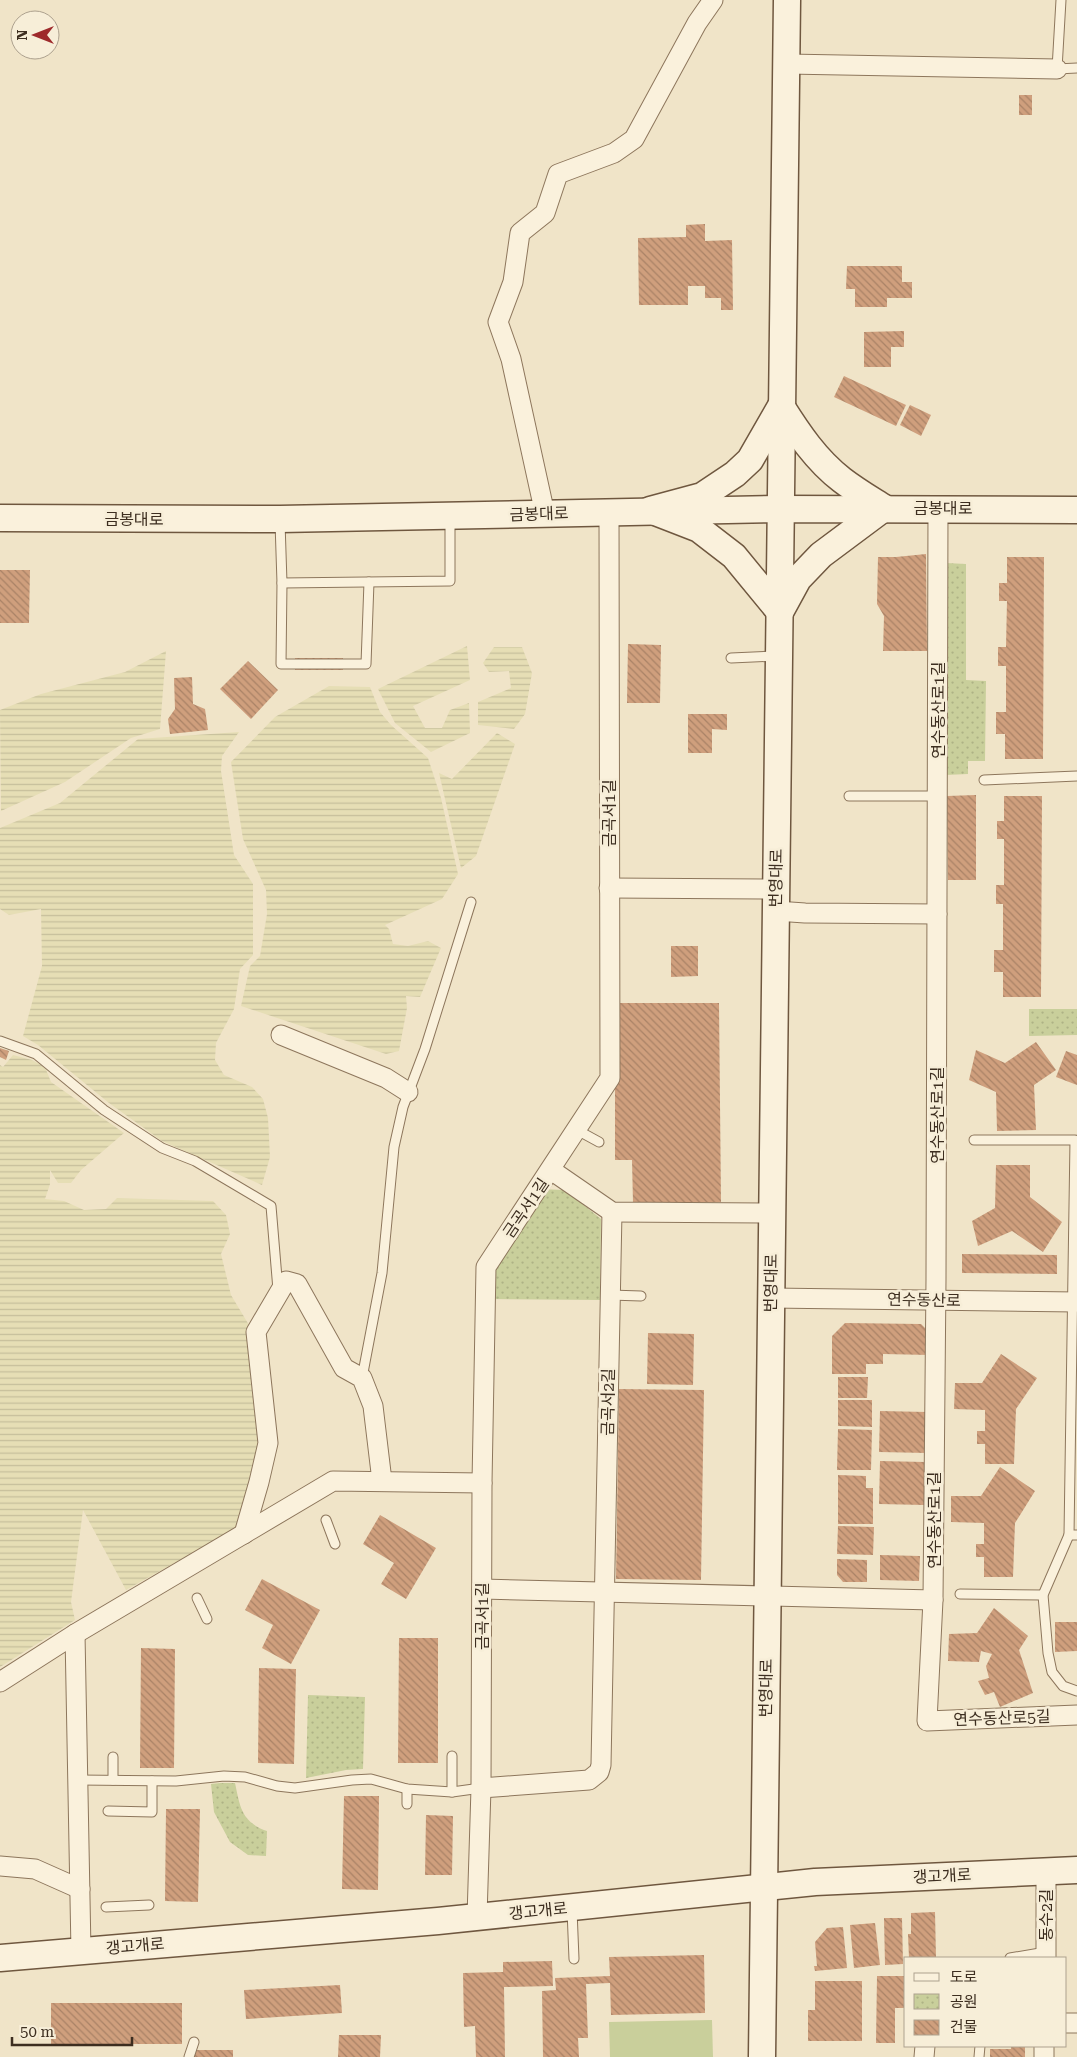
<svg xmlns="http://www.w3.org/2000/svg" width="1077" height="2057" viewBox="0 0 1077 2057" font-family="'Roboto Serif','Noto Sans KR',serif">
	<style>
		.farmland { fill: url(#farmland-rules) }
		.green { fill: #c9cf9b }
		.park { fill: url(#park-dots) }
		.building { fill: url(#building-back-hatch) }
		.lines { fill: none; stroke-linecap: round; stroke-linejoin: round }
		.lane-casing { stroke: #8d765c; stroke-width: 11 }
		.street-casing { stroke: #8d765c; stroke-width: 21 }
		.secondary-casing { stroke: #6f573f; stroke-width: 29 }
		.lane { stroke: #faf1dc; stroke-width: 9 }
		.street { stroke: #faf1dc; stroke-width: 19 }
		.secondary { stroke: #faf1dc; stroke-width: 26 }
		.labels { text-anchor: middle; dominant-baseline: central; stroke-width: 5; stroke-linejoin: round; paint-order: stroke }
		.street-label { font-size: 16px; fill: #3d2e20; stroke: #f7eed8 }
	</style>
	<defs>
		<pattern id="farmland-rules" width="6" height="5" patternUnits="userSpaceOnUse" patternTransform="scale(1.25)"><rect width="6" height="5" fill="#e6deb5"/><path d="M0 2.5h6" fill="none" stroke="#c6bf9b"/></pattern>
		<pattern id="park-dots" width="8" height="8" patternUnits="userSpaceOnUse" patternTransform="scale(1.25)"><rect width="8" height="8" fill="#c9cf9b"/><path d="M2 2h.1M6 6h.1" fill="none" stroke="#aeb285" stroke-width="1.8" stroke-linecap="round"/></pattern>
		<pattern id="building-back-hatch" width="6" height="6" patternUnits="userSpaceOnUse" patternTransform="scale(1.25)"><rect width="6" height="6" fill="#cf9f7d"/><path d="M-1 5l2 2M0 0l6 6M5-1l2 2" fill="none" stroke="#a98266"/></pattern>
	</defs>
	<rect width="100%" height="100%" fill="#f0e4c8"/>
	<g class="farmland">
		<path d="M467,646l3,34 -57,26 12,22h17l8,-18 19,-7 1,30 -39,19 -36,-29 -17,-34z"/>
		<path d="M494,647h28l10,26 -7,41 -11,15 -36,-4v-23l33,-14 -2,-17 -20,1 -6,-9z"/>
		<path d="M166,651l-6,78 -29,9 -66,44 -64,29 -1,-101 41,-16 84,-22z"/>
		<path d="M329,686l41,1 10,25 11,13 37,33 13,40 17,76 -16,25 -57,26 4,4 4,15 15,2 20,-5 13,7 -21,49 -14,-1 1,12 -8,43 -13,3 -145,-48 9,-40 10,-10 7,-42 -1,-24 -23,-51 -12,-77 44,-45z"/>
		<path d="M239,732l-17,24 -1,15 13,84 19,29v71l-13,14 -6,40 -18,34 -1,17 9,15 28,12 11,12 5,19 2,39 -8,28 -100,-44 -53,-38 -71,-58 -15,-9 19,-70 -1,-57 -32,6 -9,-6v-81l60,-25 78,-64z"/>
		<path d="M497,733l18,11 -39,112 -15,12 -22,-95 13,6z"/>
		<path d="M13,1055l19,5 13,7 6,15 73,51 -43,37 -10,13h-13l-8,-13v14l-5,15 19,2 20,9 22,-1 11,-11 96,3 13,14 4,19 -9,20 10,41 18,30 13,117 -27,87 -109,61 -43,-80 -12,92 4,18 -75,47v-602l3,2z"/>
	</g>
	<path class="green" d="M712,2020l1,37h-103l-1,-35z"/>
	<g class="park">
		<path d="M946,563l20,1v116l20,1 -1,80h-17v13l-23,1z"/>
		<path d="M1029,1009h48v26l-48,1z"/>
		<path d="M538,1189l27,1 36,29 -1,81 -114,-1v-32z"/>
		<path d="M308,1695l57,2 -2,72 -17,1 -40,8z"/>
		<path d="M220,1783h15c5,23 6,39 32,48l-1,25 -18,-1 -18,-13 -16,-30 -3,-28z"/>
	</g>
	<g class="building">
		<rect x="1019" y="95" width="13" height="20"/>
		<path d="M705,224v17l27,-1 1,70h-12v-12h-16v-12h-17v19h-49l-1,-67 48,-1v-12z"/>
		<path d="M847,266h55v16h10v16h-25v9h-32v-18h-9z"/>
		<path d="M904,331v16h-13v20h-27v-35z"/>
		<path d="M844,376l62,29 -10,21 -62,-29z"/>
		<path d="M910,405l21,10 -10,21 -21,-11z"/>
		<path d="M926,554l1,97h-44l1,-35 -7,-12 1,-47h18z"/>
		<path d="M1007,557h37l-1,202h-38v-25h-9v-22h10v-46h-8v-19h8l1,-46h-8v-18h8z"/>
		<path d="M0,570h30l-1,53h-29z"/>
		<path d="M628,644l33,1 -1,58h-33z"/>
		<rect x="295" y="658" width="48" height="12"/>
		<path d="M248,661l30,29 -27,29 -31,-30z"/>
		<path d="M192,677l1,27 12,5 3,21 -38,4 -2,-15 7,-10 -1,-31z"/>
		<path d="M688,714h39v16l-15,-1v24h-24z"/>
		<path d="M976,795v85h-28l-1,-84z"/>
		<path d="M1004,796h38l-1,201h-38v-25h-9v-22h9v-46h-7v-19h8v-46h-7v-18h7z"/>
		<path d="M671,946h27v30l-27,1z"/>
		<path d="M615,1003h104l2,199 -88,1 -1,-43h-17z"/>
		<path d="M1036,1042l20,28 -22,15 2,45 -39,1 -1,-39 -27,-12 7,-30 29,13z"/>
		<path d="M0,1048l9,3 -3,9 -6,-3z"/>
		<path d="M1066,1051l11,4v30l-21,-8z"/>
		<path d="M996,1165h34v32l32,25 -19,30 -31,-21 -34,15 -6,-25 23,-13z"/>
		<path d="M962,1254l95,1v19l-95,-1z"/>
		<path d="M845,1323l76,1 8,8v23l-46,-1v10h-17v10h-34v-38z"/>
		<path d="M648,1333l46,1 -1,51 -46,-1z"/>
		<path d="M1001,1354l36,24 -21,31 -2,55h-29v-20h-8v-13h8v-21l-31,-1 1,-26h27z"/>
		<path d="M838,1377h30l-1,21h-29z"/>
		<path d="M619,1389l85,1 -3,190 -85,-1z"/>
		<path d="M838,1400h34v27l-34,-1z"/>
		<path d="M880,1411l47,1v41l-48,-1z"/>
		<path d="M838,1429l34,1 -1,40h-34z"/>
		<path d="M880,1461l45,1 -1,43 -45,-1z"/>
		<path d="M1000,1467l35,24 -20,32 -2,54h-29v-20h-8v-13h8v-21l-33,-1v-26h30z"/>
		<path d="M838,1475l28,1v12h7v36h-35z"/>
		<path d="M380,1515l56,33 -30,51 -25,-15 13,-21 -31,-19z"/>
		<path d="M838,1526l36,1 -1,28 -36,-1z"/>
		<path d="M880,1555l40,1 -1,25 -39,-1z"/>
		<path d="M837,1559l30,1v22h-24l-6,-7z"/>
		<path d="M262,1579l58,31 -29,54 -29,-16 11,-23 -28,-15z"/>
		<path d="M994,1608l34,28 -9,14 14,43 -33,14 -6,-15 -9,3 -7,-14 11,-3 -3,-12 6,-12 -11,-3 -2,11 -31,-1 1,-27 28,-1z"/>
		<path d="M1055,1622h22v29l-22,1z"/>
		<path d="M399,1638h39v125h-40z"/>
		<path d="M141,1648l34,1 -1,119h-34z"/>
		<path d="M259,1668l37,1 -2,95 -36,-1z"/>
		<path d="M344,1796h35l-1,94 -36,-1z"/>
		<path d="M166,1809h34l-2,93 -33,-1z"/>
		<path d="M426,1815l27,1 -1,59h-27z"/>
		<path d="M935,1912l1,46h-27l-1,-24h3v-21z"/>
		<path d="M884,1918h18l1,46 -18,1z"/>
		<path d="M875,1923l5,42 -26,3 -4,-43z"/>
		<path d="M843,1927l4,41 -32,3 -1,-5h3l-2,-24 12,-14z"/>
		<path d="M704,1955l1,58 -94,2 -1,-32 -24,1 2,54h-10l1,19h-36l-1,-66 14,-1 -1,-12 55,-2 -1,-19z"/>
		<path d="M552,1961l1,25 -49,1 1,70h-29l-1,-31 -11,1 -1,-54 40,-1v-10z"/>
		<path d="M877,1976h28l-1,32h-9v35h-19z"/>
		<path d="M815,1981h47v60h-54v-31h7z"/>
		<path d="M340,1985l2,28 -96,6 -2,-29z"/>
		<rect x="51" y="2003" width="131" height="41"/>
		<path d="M339,2035h42l-1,22h-42z"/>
		<path d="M1011,2046h14v11h-35v-8h21z"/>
		<path d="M191,2050h42v7h-41z"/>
	</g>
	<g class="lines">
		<g class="lane-casing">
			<g id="lane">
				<path d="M1061,0l-4,69 20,-1"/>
				<path d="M280,522l2,61 168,-2v-63"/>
				<path d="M282,583l-1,81h85l3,-82"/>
				<path d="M731,658l45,-2"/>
				<path d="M984,780l93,-4"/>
				<path d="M849,796h88"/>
				<path d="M0,1041l36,13 68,56 58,38 33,13 76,45 7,84"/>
				<path d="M577,1130l22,12"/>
				<path d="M974,1140h101l-6,395h8"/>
				<path d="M610,1295l31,1"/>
				<path d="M362,1378l20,-105 12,-126 9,-40 22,-58 46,-147"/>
				<path d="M326,1520l9,24"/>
				<path d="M1069,1535l-26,60 5,58 4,19 11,14 14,5"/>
				<path d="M960,1594l83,1"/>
				<path d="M197,1598l10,21"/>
				<path d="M452,1756v36"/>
				<path d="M113,1757v23"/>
				<path d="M78,1780l98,1 48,-5 21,1 32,9 18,2 57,-8 19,-1 36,10 45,3 29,-4"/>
				<path d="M407,1804v-15"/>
				<path d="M108,1811l44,1v-31"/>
				<path d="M106,1907l43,-2"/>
				<path d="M572,1910l2,49"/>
				<path d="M1010,1958l36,-6"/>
				<path d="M189,2057l5,-15"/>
				<path d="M979,2057l1,-11"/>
			</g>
		</g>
		<g class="street-casing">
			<g id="street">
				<path d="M787,64l270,5"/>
				<path d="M938,508l-2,771 -3,321 -6,121 150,-6"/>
				<path d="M545,514l-34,-155 -13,-37 15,-40 7,-49 25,-20 13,-39 56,-21 20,-14 63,-116 16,-23"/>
				<path d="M609,888l167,1"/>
				<path d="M776,911l29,2 132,1"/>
				<path d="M281,1035l105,43 22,14"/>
				<path d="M551,1170l61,42 160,1"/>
				<path d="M771,1298l306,4"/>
				<path d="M244,1534l15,-52 9,-39 -12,-111 30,-51 11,3 47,84 18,10 11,28 9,75"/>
				<path d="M482,1589l451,11"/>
				<path d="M75,1634l6,317"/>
				<path d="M0,1682l75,-48 258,-153 149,2"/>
				<path d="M481,1788l108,-8 10,-8 2,-7 11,-553"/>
				<path d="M0,1866l35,3 45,20"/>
				<path d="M477,1917l4,-129 1,-305 4,-216 124,-189 -1,-567"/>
				<path d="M1046,1958v-86"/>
				<path d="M1066,2023h11"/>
				<path d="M924,2057l1,-11"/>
				<path d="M1044,2057v-11"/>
			</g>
		</g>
		<g class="secondary-casing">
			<g id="secondary">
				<path d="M781,406c17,27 35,54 61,74 13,10 28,19 42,28l-63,47 -23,24 -18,33 -46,-56 -35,-27 -49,-19 52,-14 33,-22 15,-14z"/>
				<path d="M0,518l280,1 500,-10 297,1"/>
				<path d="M0,1958l438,-37 377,-39 262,-12"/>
				<path d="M762,2057l25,-2057"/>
			</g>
		</g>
		<use href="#lane" class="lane"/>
		<use href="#street" class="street"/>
		<use href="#secondary" class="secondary"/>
	</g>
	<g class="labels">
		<g class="street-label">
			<text x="943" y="508">금봉대로</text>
			<text transform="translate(539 514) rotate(-2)">금봉대로</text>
			<text x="134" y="519">금봉대로</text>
			<text transform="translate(938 710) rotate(-90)">연수동산로1길</text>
			<text transform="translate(609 813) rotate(-90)">금곡서1길</text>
			<text transform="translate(776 878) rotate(-89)">번영대로</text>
			<text transform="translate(937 1115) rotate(-90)">연수동산로1길</text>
			<text transform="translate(526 1208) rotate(-56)">금곡서1길</text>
			<text transform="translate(771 1283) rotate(-89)">번영대로</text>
			<text transform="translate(924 1300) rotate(1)">연수동산로</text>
			<text transform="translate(608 1402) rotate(-89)">금곡서2길</text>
			<text transform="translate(934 1520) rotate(-90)">연수동산로1길</text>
			<text transform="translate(482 1616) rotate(-90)">금곡서1길</text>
			<text transform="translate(766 1688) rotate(-89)">번영대로</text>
			<text transform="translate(1002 1718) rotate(-2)">연수동산로5길</text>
			<text transform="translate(942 1876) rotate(-3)">갱고개로</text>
			<text transform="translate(538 1911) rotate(-6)">갱고개로</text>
			<text transform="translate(1046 1915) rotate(-90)">동수2길</text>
			<text transform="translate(135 1946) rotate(-5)">갱고개로</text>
		</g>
	</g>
	<rect x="904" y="1957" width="162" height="90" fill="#f7eed8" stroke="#ada18e"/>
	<rect x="914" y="1973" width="25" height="8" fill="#faf1dc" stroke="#ada18e"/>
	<text x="950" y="1982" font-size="15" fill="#3d2e20">도로</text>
	<rect x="914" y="1994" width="25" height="15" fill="url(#park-dots)" stroke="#ada18e"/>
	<text x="950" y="2007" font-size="15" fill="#3d2e20">공원</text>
	<rect x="914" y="2020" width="25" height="15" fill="url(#building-back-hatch)" stroke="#ada18e"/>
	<text x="950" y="2032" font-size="15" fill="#3d2e20">건물</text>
	<g transform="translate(35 35) rotate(270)"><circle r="24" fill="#f7eed8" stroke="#ada18e"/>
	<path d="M0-4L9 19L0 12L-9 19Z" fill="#9e2a2b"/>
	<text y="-8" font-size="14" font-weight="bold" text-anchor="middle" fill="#3d2e20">N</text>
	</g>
	<path d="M12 2037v8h120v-8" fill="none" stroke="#3d2e20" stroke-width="2.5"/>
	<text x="20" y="2037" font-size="15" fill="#3d2e20" stroke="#f7eed8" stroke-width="4" paint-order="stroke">50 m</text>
</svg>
